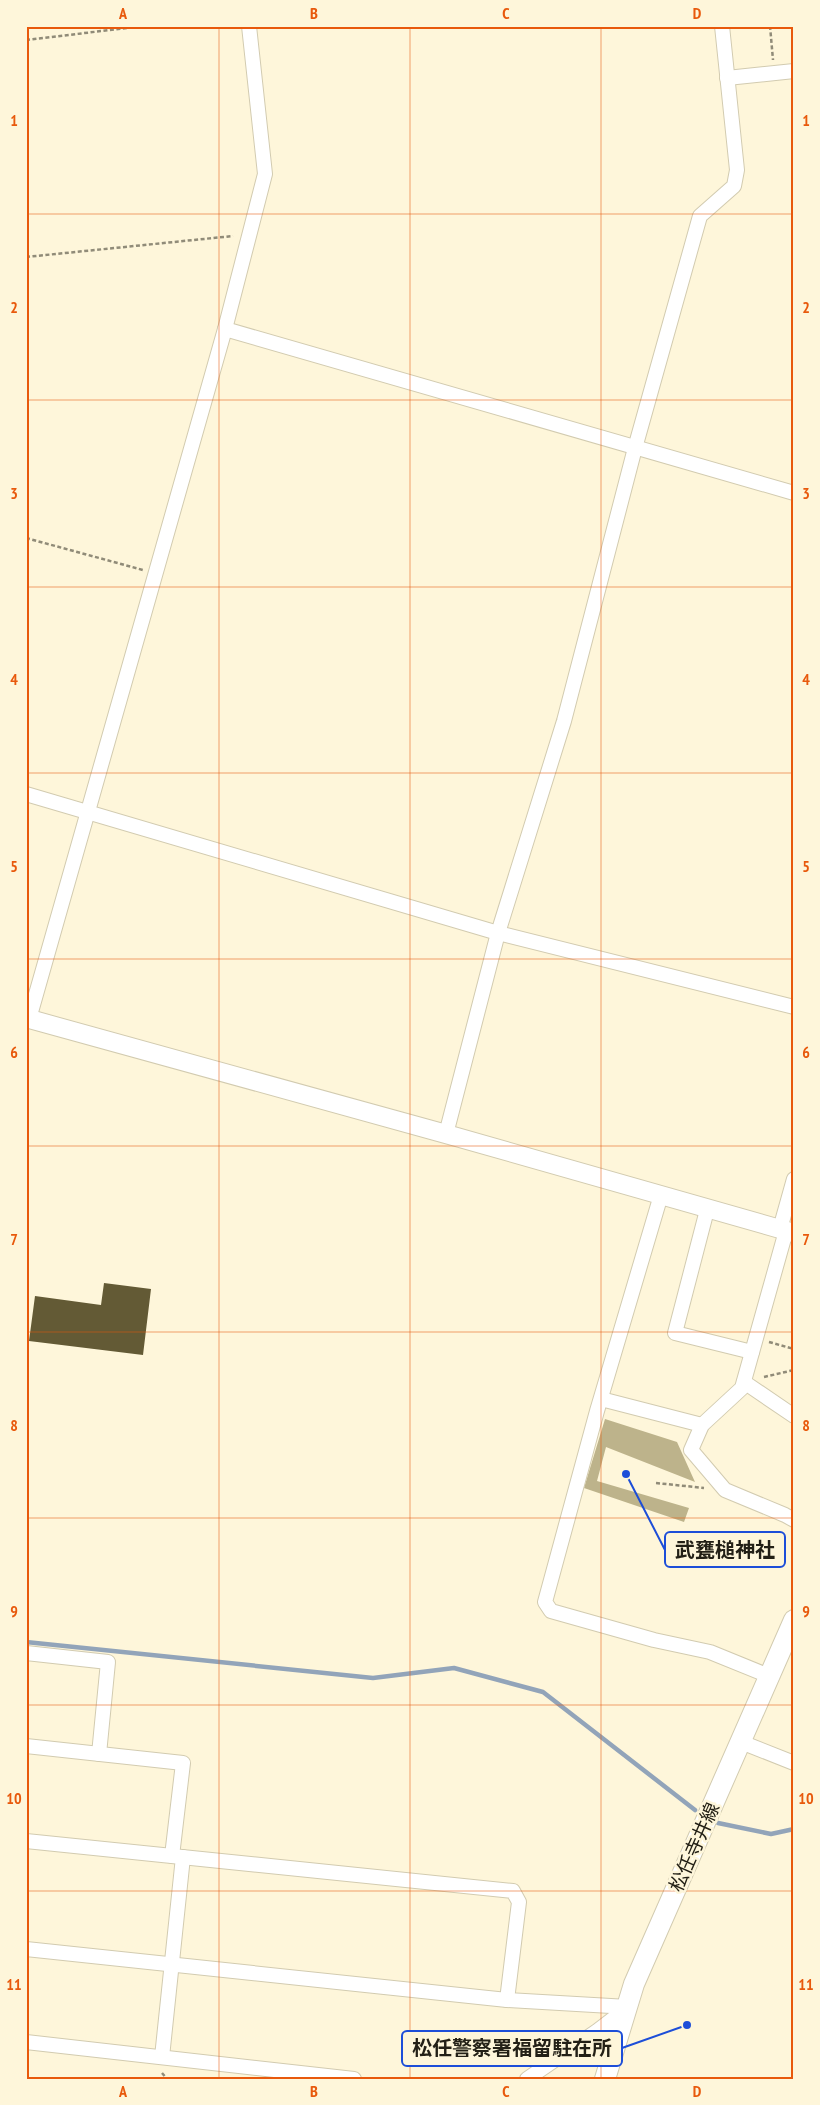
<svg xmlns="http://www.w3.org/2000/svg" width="820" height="2105" viewBox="0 0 820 2105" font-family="'PT Sans Narrow','Noto Sans JP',sans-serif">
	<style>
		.forest { fill: #bdb38b }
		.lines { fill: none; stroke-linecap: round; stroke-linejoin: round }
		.stream { stroke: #92a4b9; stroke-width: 4.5 }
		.building { fill: #635a35 }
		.minor-casing { stroke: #d2cbb0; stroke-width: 16 }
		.tertiary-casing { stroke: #d2cbb0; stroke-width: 20 }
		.secondary-casing { stroke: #d2cbb0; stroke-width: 22 }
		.path { stroke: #908b78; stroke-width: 2.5; stroke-dasharray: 4 2.5; stroke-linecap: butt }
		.minor { stroke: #fff; stroke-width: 14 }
		.tertiary { stroke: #fff; stroke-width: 18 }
		.secondary { stroke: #fff; stroke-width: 20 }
		.grid { fill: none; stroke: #e8590c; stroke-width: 1; stroke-opacity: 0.55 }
		.labels { text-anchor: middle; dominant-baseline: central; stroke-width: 5; stroke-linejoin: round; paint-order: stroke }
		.street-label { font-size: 19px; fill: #232016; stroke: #fef6da }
		.leader { fill: none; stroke: #1d4ed8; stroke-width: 2 }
		.callout-dot { fill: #1d4ed8; stroke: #fef6da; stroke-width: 2 }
		.callout { fill: #fef6da; stroke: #1d4ed8; stroke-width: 2 }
		.callout-label { font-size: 20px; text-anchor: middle; font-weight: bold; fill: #232016 }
		.neatline { fill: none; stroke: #e8590c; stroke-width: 2 }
		.grid-label { font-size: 16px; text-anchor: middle; font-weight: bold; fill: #e8590c }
	</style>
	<rect width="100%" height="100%" fill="#fef6da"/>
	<path class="forest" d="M605,1419l72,23 18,40 -89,-35 -9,34 92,27 -5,14 -100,-34z"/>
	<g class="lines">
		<g class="stream">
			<path d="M26,1642l347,36 81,-10 89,24 152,118"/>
			<path d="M718,1823l53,11 23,-5"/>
		</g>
	</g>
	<path class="building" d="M104,1283l47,6 -8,66 -114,-14 6,-45 66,9z"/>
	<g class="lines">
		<g class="minor-casing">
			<g id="minor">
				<path d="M727,78l67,-7"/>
				<path d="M225,329l569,164"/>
				<path d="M26,794l472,139 296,74"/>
				<path d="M29,1019l196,-690 40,-155 -16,-148"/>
				<path d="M446,1134l52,-201 66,-212 71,-273 65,-232 34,-30 3,-16 -15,-144"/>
				<path d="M661,1195l-64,216 -52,191 6,9 103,29 56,12 59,24"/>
				<path d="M707,1210l-32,123 77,19"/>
				<path d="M780,1229l14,-50"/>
				<path d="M786,1231l-44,157 -40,37 -11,25 34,40 60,25 9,5"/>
				<path d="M744,1382l50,34"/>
				<path d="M601,1399l101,26"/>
				<path d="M26,1653l82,9 -9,92"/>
				<path d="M741,1742l53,21"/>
				<path d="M26,1746l157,17 -11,93"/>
				<path d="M26,1841l487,50 6,11 -12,98"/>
				<path d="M26,1949l481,51 121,7"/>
				<path d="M26,2042l328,37"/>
				<path d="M162,2057l21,-200"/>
				<path d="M527,2079l70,-48 30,-23"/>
			</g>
		</g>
		<g class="tertiary-casing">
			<path id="tertiary" d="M26,1018l420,116 348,99"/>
		</g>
		<g class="secondary-casing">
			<path id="secondary" d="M605,2079l29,-95 160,-364"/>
		</g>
		<g class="path">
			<path d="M770,26l3,34"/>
			<path d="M26,40l118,-14"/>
			<path d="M26,257l207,-21"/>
			<path d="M26,538l117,32"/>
			<path d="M769,1342l25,7"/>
			<path d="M764,1377l30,-7"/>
			<path d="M656,1483l48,5"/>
			<path d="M162,2073l5,6"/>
		</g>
		<use href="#minor" class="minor"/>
		<use href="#tertiary" class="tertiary"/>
		<use href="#secondary" class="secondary"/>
	</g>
	<path class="grid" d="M219,26v2053M410,26v2053M601,26v2053M26,214h768M26,400h768M26,587h768M26,773h768M26,959h768M26,1146h768M26,1332h768M26,1518h768M26,1705h768M26,1891h768"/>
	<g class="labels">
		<g class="street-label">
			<text transform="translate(694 1847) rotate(-66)">松任寺井線</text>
		</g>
	</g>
	<path class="leader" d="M626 1474L665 1550M687 2025L622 2048"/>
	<g class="callout-dot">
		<circle cx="626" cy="1474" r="5"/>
		<circle cx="687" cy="2025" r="5"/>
	</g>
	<g class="callout">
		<rect x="665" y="1532" width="120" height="35" rx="5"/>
		<rect x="402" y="2031" width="220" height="35" rx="5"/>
	</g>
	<g class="callout-label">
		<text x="725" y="1557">武甕槌神社</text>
		<text x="512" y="2055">松任警察署福留駐在所</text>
	</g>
	<rect width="820" height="2105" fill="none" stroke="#fef6da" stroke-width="55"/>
	<rect x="28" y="28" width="764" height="2050" class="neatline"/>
	<g class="grid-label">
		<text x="123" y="19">A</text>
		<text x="314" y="19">B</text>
		<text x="506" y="19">C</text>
		<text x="697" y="19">D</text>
		<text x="14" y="126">1</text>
		<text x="806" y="126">1</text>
		<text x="14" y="313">2</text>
		<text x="806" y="313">2</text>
		<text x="14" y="499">3</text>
		<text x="806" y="499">3</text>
		<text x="14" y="685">4</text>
		<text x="806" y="685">4</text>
		<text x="14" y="872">5</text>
		<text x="806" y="872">5</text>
		<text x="14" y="1058">6</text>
		<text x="806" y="1058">6</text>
		<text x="14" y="1245">7</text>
		<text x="806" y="1245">7</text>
		<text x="14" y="1431">8</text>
		<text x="806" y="1431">8</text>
		<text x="14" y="1617">9</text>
		<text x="806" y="1617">9</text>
		<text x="14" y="1804">10</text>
		<text x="806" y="1804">10</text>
		<text x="14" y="1990">11</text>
		<text x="806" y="1990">11</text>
		<text x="123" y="2097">A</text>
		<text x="314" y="2097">B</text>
		<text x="506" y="2097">C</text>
		<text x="697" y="2097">D</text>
	</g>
</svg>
